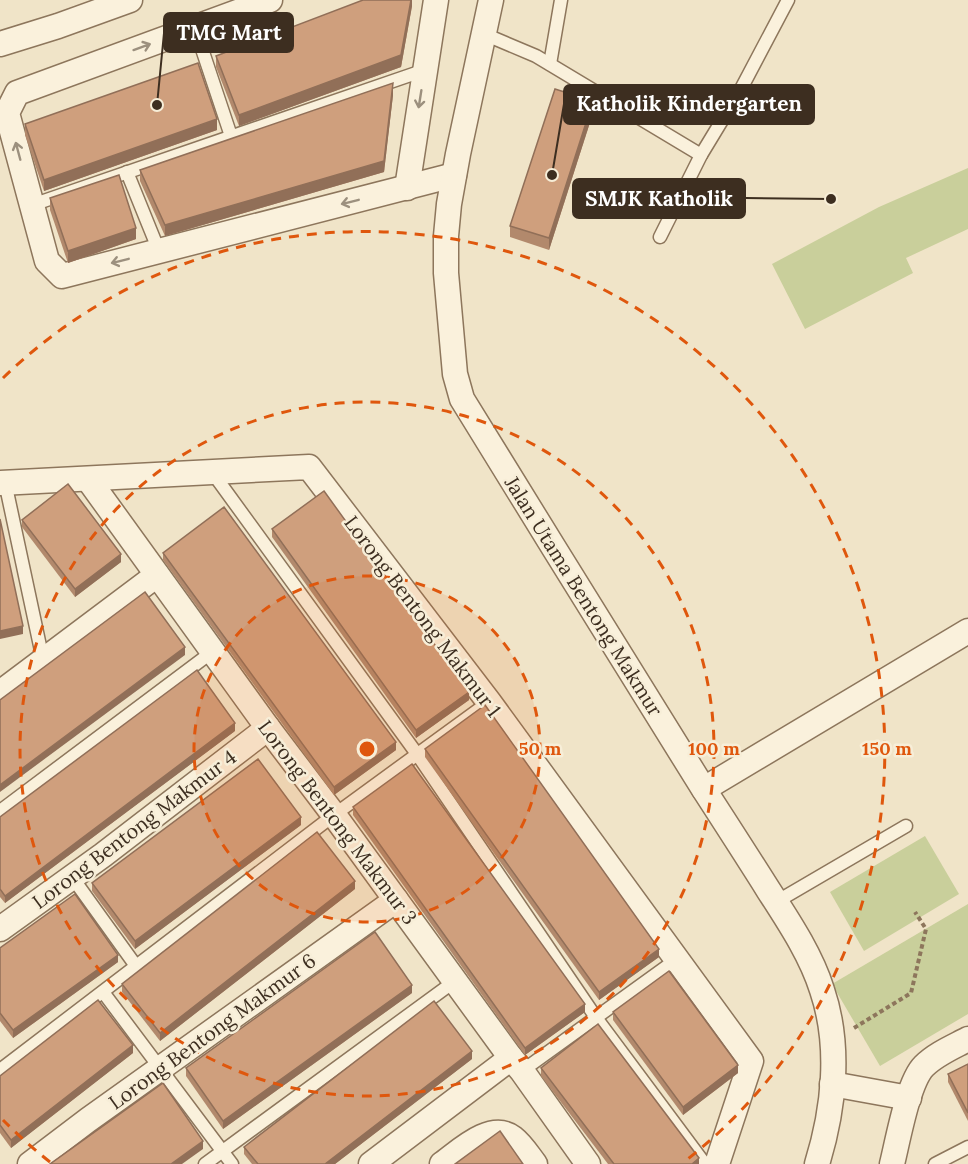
<svg xmlns="http://www.w3.org/2000/svg" width="968" height="1164" viewBox="0 0 968 1164" font-family="Lora,serif">
	<style>
		.green { fill: #c9cf9b }
		.lines { fill: none; stroke-linecap: round; stroke-linejoin: round }
		.lane-casing { stroke: #8d765c; stroke-width: 15 }
		.street-casing { stroke: #8d765c; stroke-width: 27 }
		.path { stroke: #8d765c; stroke-width: 4; stroke-dasharray: 4.5 3; stroke-linecap: butt }
		.lane { stroke: #faf1dc; stroke-width: 12 }
		.street { stroke: #faf1dc; stroke-width: 24 }
		.wall { fill: #b2896c }
		.shaded-wall { fill: #916f58 }
		.building { fill: #cf9f7d; stroke: #916f58; stroke-width: 1.5 }
		.oneway { stroke: #9c907e }
		.ring { fill: none; stroke: #df570d; stroke-width: 3; stroke-dasharray: 10 8 }
		.labels { text-anchor: middle; dominant-baseline: central; stroke-width: 5; stroke-linejoin: round; paint-order: stroke }
		.street-label { font-size: 20px; fill: #3d2e20; stroke: #f7eed8 }
		.centre { fill: #df570d; stroke: #f7eed8; stroke-width: 3 }
		.ring-label { font-size: 18px; text-anchor: middle; font-weight: bold; fill: #df570d; stroke: #f7eed8; stroke-width: 5; stroke-linejoin: round; paint-order: stroke }
		.leader { fill: none; stroke: #3d2e20; stroke-width: 2 }
		.callout-dot { fill: #3d2e20; stroke: #f7eed8; stroke-width: 2 }
		.callout { fill: #3d2e20; stroke: #3d2e20; stroke-width: 2 }
		.callout-label { font-size: 21px; text-anchor: middle; font-weight: bold; fill: #fff }
	</style>
	<rect width="100%" height="100%" fill="#f0e4c8"/>
	<g class="green">
		<path d="M968,168v61l-62,29 7,15 -108,56 -33,-65 107,-57z"/>
		<path d="M925,836l34,58 -95,57 -34,-59z"/>
		<path d="M968,904v110l-88,52 -48,-82z"/>
	</g>
	<g class="lines">
		<g class="lane-casing">
			<g id="lane">
				<path d="M195,28l36,108"/>
				<path d="M484,34l52,22 165,99"/>
				<path d="M550,64l11,-64"/>
				<path d="M127,172l32,79"/>
				<path d="M32,205l393,-135"/>
				<path d="M660,237l41,-82 40,-66 47,-89"/>
				<path d="M212,472l205,282 180,265 108,145"/>
				<path d="M5,482l38,178"/>
				<path d="M0,811l212,-159"/>
				<path d="M72,877l64,89"/>
				<path d="M776,902l130,-76"/>
				<path d="M103,992l129,172"/>
				<path d="M0,1070l334,-255 155,-113"/>
				<path d="M522,1071l155,-112"/>
				<path d="M205,1164l250,-183"/>
				<path d="M935,1164l33,-17"/>
			</g>
		</g>
		<g class="street-casing">
			<g id="street">
				<path d="M270,0l-253,93 -10,20 40,148 15,15 392,-101"/>
				<path d="M491,0l-33,154 -9,50 -3,32v37l9,101 7,25c80,130 160,259 241,389 22,34 44,68 66,103 20,31 42,64 53,99 19,56 12,119 -5,174"/>
				<path d="M0,44l58,-18 72,-26"/>
				<path d="M407,188l29,-188"/>
				<path d="M88,479l180,249 66,87 177,243 11,13 66,93"/>
				<path d="M0,483l309,-16 180,235 262,359 -34,103"/>
				<path d="M0,693l157,-118"/>
				<path d="M704,789l264,-158"/>
				<path d="M0,929l103,-74 165,-127"/>
				<path d="M832,1084l77,14"/>
				<path d="M30,1164l58,-44 308,-220"/>
				<path d="M371,1164l140,-106"/>
				<path d="M442,1164c18,-13 49,-43 71,-26 9,7 15,17 22,26"/>
				<path d="M892,1164c6,-24 16,-82 32,-98 12,-12 29,-19 44,-27"/>
			</g>
		</g>
		<path class="path" d="M854,1028l57,-35 15,-64 -11,-17"/>
		<use href="#lane" class="lane"/>
		<use href="#street" class="street"/>
	</g>
	<g class="wall">
		<path d="M412,0v6l-11,61 -162,59 -23,-59v-11z"/>
		<path d="M393,95l-9,77 -219,64 -25,-55v-11z"/>
		<path d="M593,113l-44,137 -39,-13v-11z"/>
		<path d="M25,124l192,6 -173,61 -19,-56z"/>
		<path d="M50,198l86,41 -68,24 -18,-53z"/>
		<path d="M22,520l99,42 -46,35 -53,-70z"/>
		<path d="M272,529l197,171 -53,38 -144,-201z"/>
		<path d="M163,553l233,197 -62,45 -171,-235z"/>
		<path d="M235,731l-230,172 -5,-6v-80z"/>
		<path d="M425,749l234,208 -60,43 -174,-243z"/>
		<path d="M353,807l232,205 -60,43 -172,-240z"/>
		<path d="M301,825l-166,124 -43,-58v-8z"/>
		<path d="M355,889l-195,152 -38,-49v-8z"/>
		<path d="M0,948l118,14 -105,76 -13,-17z"/>
		<path d="M412,993l-189,136 -37,-53v-8z"/>
		<path d="M613,1012l125,61 -55,42 -70,-95z"/>
		<path d="M133,1053l-122,95 -11,-15v-57z"/>
		<path d="M472,1059l-137,105h-83l-8,-10v-7z"/>
		<path d="M968,1064v57l-20,-39v-8z"/>
		<path d="M541,1068l158,96h-91l-67,-88z"/>
	</g>
	<g class="shaded-wall">
		<path d="M411,0h1v6l-11,61 -162,59v-11z"/>
		<path d="M393,83v12l-9,77 -219,64v-11z"/>
		<path d="M593,101v12l-44,137v-12z"/>
		<path d="M217,119v11l-173,61v-11z"/>
		<path d="M136,228v11l-68,24v-12z"/>
		<path d="M121,554v8l-46,35v-8z"/>
		<path d="M23,626v8l-23,5v-8z"/>
		<path d="M185,647v8l-185,137v-7z"/>
		<path d="M469,692v8l-53,38v-8z"/>
		<path d="M235,723v8l-230,172v-7z"/>
		<path d="M396,742v8l-62,45v-8z"/>
		<path d="M301,817v8l-166,124v-8z"/>
		<path d="M355,881v8l-195,152v-8z"/>
		<path d="M659,949v8l-60,43v-8z"/>
		<path d="M118,955v7l-105,76v-8z"/>
		<path d="M412,985v8l-189,136v-8z"/>
		<path d="M585,1004v8l-60,43v-7z"/>
		<path d="M133,1045v8l-122,95v-8z"/>
		<path d="M472,1051v8l-137,105h-10z"/>
		<path d="M738,1065v8l-55,42v-8z"/>
		<path d="M203,1141v8l-21,15h-11z"/>
		<path d="M699,1158v6h-7z"/>
	</g>
	<g class="building">
		<path d="M363,0h48l-10,55 -162,60 -23,-59z"/>
		<path d="M198,63l19,56 -173,61 -19,-56z"/>
		<path d="M393,83l-9,78 -219,64 -25,-55z"/>
		<path d="M555,89l38,12 -44,137 -39,-12z"/>
		<path d="M119,175l17,53 -68,23 -18,-53z"/>
		<path d="M68,484l53,70 -46,35 -53,-69z"/>
		<path d="M324,491l145,201 -53,38 -144,-201z"/>
		<path d="M224,507l172,235 -62,45 -171,-234z"/>
		<path d="M0,519l23,107 -23,5z"/>
		<path d="M145,592l40,55 -185,138v-85z"/>
		<path d="M197,670l38,53 -230,173 -5,-7v-72z"/>
		<path d="M485,705l174,244 -60,43 -174,-243z"/>
		<path d="M258,759l43,58 -166,124 -43,-58z"/>
		<path d="M412,764l173,240 -60,44 -172,-241z"/>
		<path d="M317,832l38,49 -195,152 -38,-49z"/>
		<path d="M75,894l43,61 -105,75 -13,-17v-65z"/>
		<path d="M375,932l37,53 -189,136 -37,-53z"/>
		<path d="M669,971l69,94 -55,42 -70,-95z"/>
		<path d="M98,1000l35,45 -122,95 -11,-15v-49z"/>
		<path d="M434,1001l38,50 -147,113h-67l-14,-17z"/>
		<path d="M598,1024l101,134 -7,6h-78l-73,-96z"/>
		<path d="M968,1064v49l-20,-39z"/>
		<path d="M163,1083l40,58 -32,23h-121z"/>
		<path d="M500,1131l23,33h-68z"/>
	</g>
	<defs><path id="oneway-shaft" d="M-6 0H5M1.5-3L5.5 0L1.5 3" fill="none" stroke-width="1.6" stroke-linecap="round" stroke-linejoin="round" transform="scale(1.5)"/></defs>
	<g class="oneway">
		<use href="#oneway-shaft" transform="translate(142 47) rotate(-20)"/>
		<use href="#oneway-shaft" transform="translate(420 99) rotate(99)"/>
		<use href="#oneway-shaft" transform="translate(18 151) rotate(-105)"/>
		<use href="#oneway-shaft" transform="translate(350 202) rotate(166)"/>
		<use href="#oneway-shaft" transform="translate(120 261) rotate(166)"/>
	</g>
	<circle cx="367" cy="749" r="173" fill="#df570d" fill-opacity=".12"/>
	<g class="ring">
		<circle cx="367" cy="749" r="173"/>
		<circle cx="367" cy="749" r="347"/>
		<path d="M50 1162A520 520 0 0 1 3 1120M3 378A520 520 0 1 1 684 1162"/>
	</g>
	<g class="labels">
		<g class="street-label">
			<text transform="translate(584 596) rotate(58)">Jalan Utama Bentong Makmur</text>
			<text transform="translate(423 616) rotate(53)">Lorong Bentong Makmur 1</text>
			<text transform="translate(338 822) rotate(53)">Lorong Bentong Makmur 3</text>
			<text transform="translate(134 829) rotate(-37)">Lorong Bentong Makmur 4</text>
			<text transform="translate(212 1031) rotate(-36)">Lorong Bentong Makmur 6</text>
		</g>
	</g>
	<circle cx="367" cy="749" r="9" class="centre"/>
	<g class="ring-label">
		<text x="540" y="755">50 m</text>
		<text x="714" y="755">100 m</text>
		<text x="887" y="755">150 m</text>
	</g>
	<path class="leader" d="M157 105L164 33M552 175L564 104M831 199L745 198"/>
	<g class="callout-dot">
		<circle cx="157" cy="105" r="6"/>
		<circle cx="552" cy="175" r="6"/>
		<circle cx="831" cy="199" r="6"/>
	</g>
	<g class="callout">
		<rect x="164" y="13" width="129" height="39" rx="6"/>
		<rect x="564" y="85" width="250" height="39" rx="6"/>
		<rect x="573" y="179" width="172" height="39" rx="6"/>
	</g>
	<g class="callout-label">
		<text x="229" y="40">TMG Mart</text>
		<text x="689" y="111">Katholik Kindergarten</text>
		<text x="659" y="206">SMJK Katholik</text>
	</g>
</svg>
